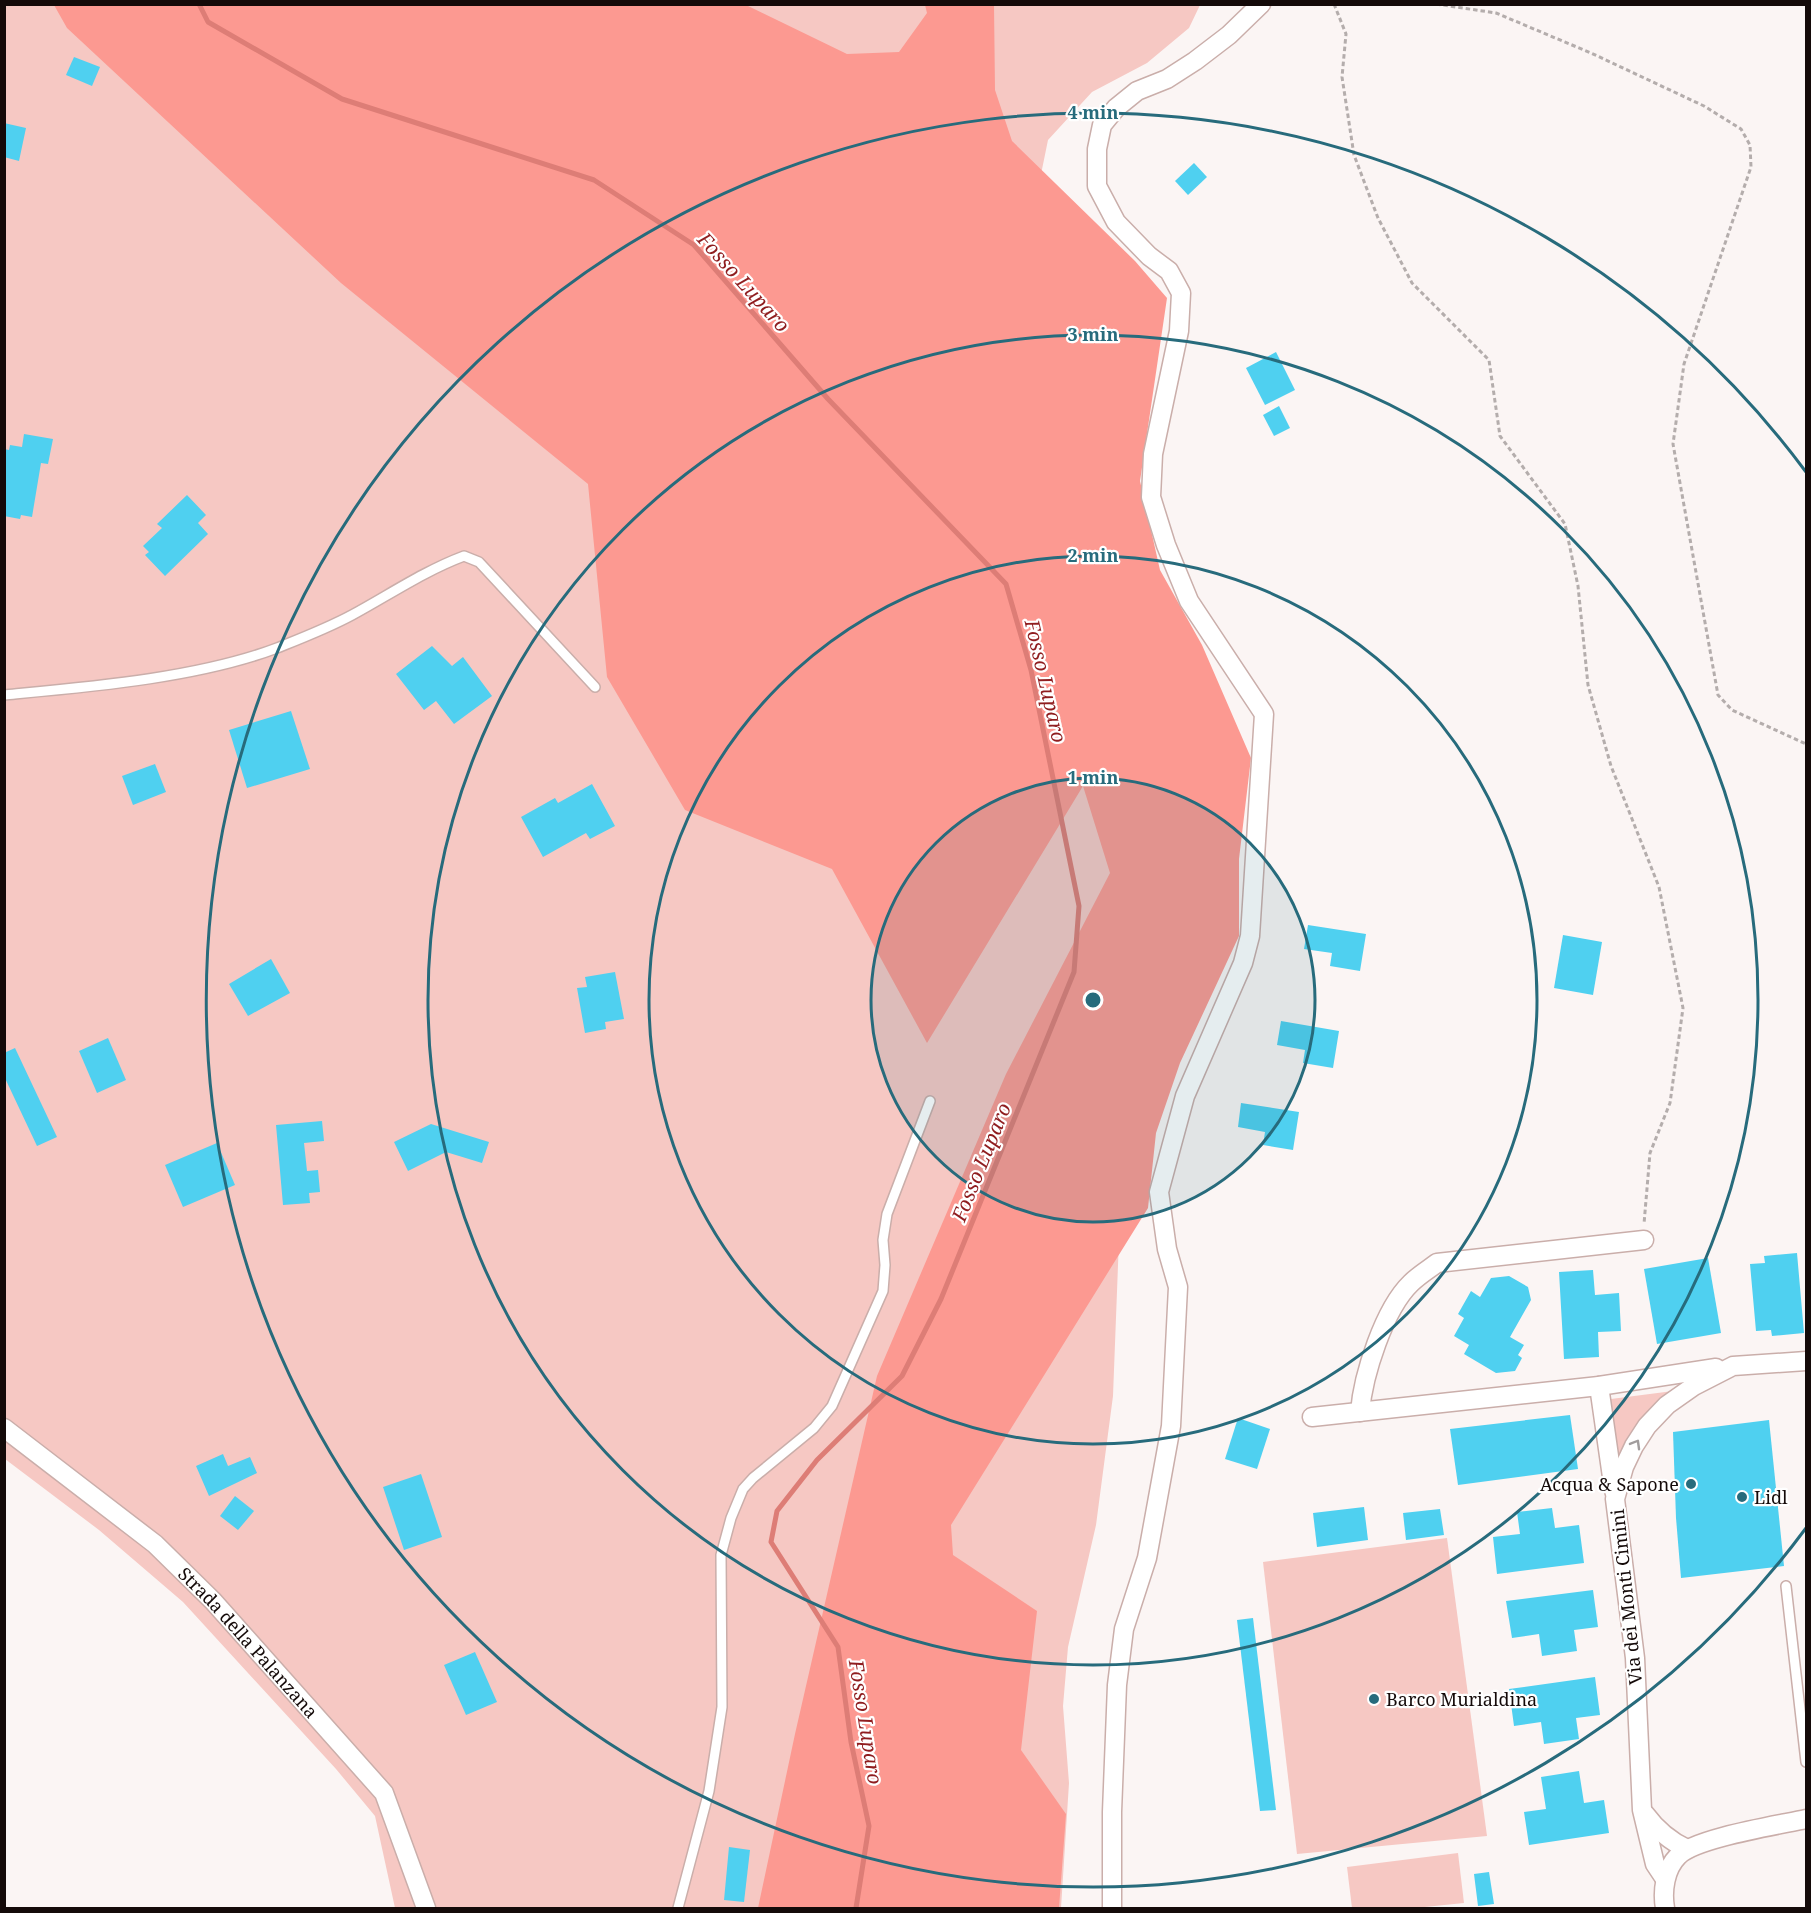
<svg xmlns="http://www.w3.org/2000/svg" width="1811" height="1913" viewBox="0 0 1811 1913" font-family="'Noto Serif',serif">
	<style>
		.green { fill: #f6c8c3 }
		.forest { fill: #fc9991 }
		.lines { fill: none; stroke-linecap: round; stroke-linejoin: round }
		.stream { stroke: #dd7d76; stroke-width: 5 }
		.building { fill: #4fd0f0 }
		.service-casing { stroke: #caaeaa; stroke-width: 12 }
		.minor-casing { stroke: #caaeaa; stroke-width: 21 }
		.path { stroke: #b4adac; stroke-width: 3; stroke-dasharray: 4.5 3; stroke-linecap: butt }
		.service { stroke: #fff; stroke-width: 9 }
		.minor { stroke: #fff; stroke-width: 18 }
		.oneway { stroke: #a19d9d }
		.ring { fill: none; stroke: #276b7c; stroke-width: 3 }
		.poi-dot { fill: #276b7c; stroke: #fff; stroke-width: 2 }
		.labels { text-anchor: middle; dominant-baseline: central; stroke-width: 4.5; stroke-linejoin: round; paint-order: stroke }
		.poi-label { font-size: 18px; fill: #140a09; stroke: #fff; text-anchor: start }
		.street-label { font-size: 18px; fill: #140a09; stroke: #fff }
		.water-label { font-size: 20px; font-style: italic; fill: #8f1d1f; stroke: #fff }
		.centre { fill: #276b7c; stroke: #fff; stroke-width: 3 }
		.ring-label { font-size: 18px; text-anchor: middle; font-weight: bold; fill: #276b7c; stroke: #fff; stroke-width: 4.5; stroke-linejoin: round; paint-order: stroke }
	</style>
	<rect width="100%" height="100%" fill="#fbf5f4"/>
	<g class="green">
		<path d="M4,5h1196l-11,23 -42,35 -55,29 -44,48 -10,49 92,420 -9,578 -8,209 -17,129 -28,122 -5,59 6,77 -8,125h-666l-20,-92 -39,-47 -153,-167 -84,-72 -94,-71z"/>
		<path d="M1673,1391c-28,19 -46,42 -58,74l-7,-62 3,-4z"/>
		<path d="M1447,1538l40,298 -190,18 -34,-292z"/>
		<path d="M1458,1853l6,50 -49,5h-63l-5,-41z"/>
	</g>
	<path class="forest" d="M54,5h692l101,49 52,-2 28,-39 -2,-8h69l1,85 17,51 123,120 32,37 -27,183 20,89 42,75 49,113 -12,101v77l-59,127 -24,70 -8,75 -197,317 2,30 84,56 -16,139 45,64 -7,94h-301l37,-174 82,-358 129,-302 104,-201 -27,-87 -156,257 -95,-174 -147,-59 -78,-133 -19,-193 -247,-201 -274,-255z"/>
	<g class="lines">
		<path class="stream" d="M199,4l9,18 134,77 252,81 100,65 134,154 178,185 25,86 48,236 -5,66 -133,327 -39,77 -85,84 -40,51 -6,31 67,105 13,95 18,84 -13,82"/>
	</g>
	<g class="building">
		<path d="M74,57l26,10 -8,19 -26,-11z"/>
		<path d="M4,123l22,5 -7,33 -15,-4z"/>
		<path d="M1194,163l13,14 -19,18 -13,-14z"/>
		<path d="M1276,352l19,38 -30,15 -19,-37z"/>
		<path d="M1279,406l11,22 -16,8 -11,-21z"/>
		<path d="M24,434l29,5 -5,25 -7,-1 -9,54 -11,-2 -1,4 -16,-3v-67l5,1 1,-5 12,2z"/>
		<path d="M187,495l19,20 -8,8 10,11 -43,42 -20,-21 4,-3 -6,-6 19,-18 -5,-4z"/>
		<path d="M432,646l20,20 11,-9 29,39 -38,28 -18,-23 -12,9 -28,-36z"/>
		<path d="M291,711l19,58 -63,19 -18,-58z"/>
		<path d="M155,764l11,28 -33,13 -11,-29z"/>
		<path d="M592,784l23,42 -25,13 -4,-6 -43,24 -22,-40 34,-19 3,5z"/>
		<path d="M1308,925l58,9 -6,37 -30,-5 2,-13 -28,-4z"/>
		<path d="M1563,935l39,7 -9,53 -39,-7z"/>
		<path d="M271,959l19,34 -42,23 -19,-32z"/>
		<path d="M615,972l9,47 -19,3 1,7 -21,4 -8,-45 10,-1 -2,-10z"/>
		<path d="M1281,1021l58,10 -6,37 -30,-5 2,-13 -28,-5z"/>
		<path d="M108,1038l18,42 -29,13 -18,-42z"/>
		<path d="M15,1048l42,89 -20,9 -33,-70v-23z"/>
		<path d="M1241,1103l58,9 -6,38 -30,-5 2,-13 -27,-5z"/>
		<path d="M322,1121l2,20 -20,2 3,28 11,-1 2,22 -11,1 1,10 -27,2 -7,-80z"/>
		<path d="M431,1124l58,18 -7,21 -36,-11 -38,19 -14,-29z"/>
		<path d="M217,1143l18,42 -52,22 -18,-42z"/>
		<path d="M1797,1253l7,80 -32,3 -1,-6 -15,1 -6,-67 15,-1 -1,-7z"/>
		<path d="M1708,1258l13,75 -64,11 -13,-75z"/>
		<path d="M1593,1270l2,25 24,-2 2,38 -23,1 1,25 -35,2 -5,-87z"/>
		<path d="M1509,1276l19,11 3,13 -21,37 14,8 -6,10 4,3 -7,13 -19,2 -32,-19 5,-9 -15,-9 10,-18 -6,-4 13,-23 9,6 11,-19z"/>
		<path d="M1570,1415l8,54 -120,16 -8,-56z"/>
		<path d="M1238,1418l32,11 -13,40 -32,-10z"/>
		<path d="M1769,1420l15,146 -103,12 -5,-60 -3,-86z"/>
		<path d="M223,1454l5,12 22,-9 7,16 -48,23 -13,-30z"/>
		<path d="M421,1474l21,63 -38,13 -21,-63z"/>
		<path d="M235,1496l19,15 -16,19 -18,-14z"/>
		<path d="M1364,1507l4,33 -51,7 -4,-34z"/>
		<path d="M1552,1508l3,20 24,-3 5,38 -87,11 -4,-37 27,-3 -3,-22z"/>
		<path d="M1440,1509l4,26 -38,5 -3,-27z"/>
		<path d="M1593,1590l5,37 -24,3 3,21 -35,5 -3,-22 -27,4 -6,-37z"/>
		<path d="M1253,1618l23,192 -16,1 -23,-191z"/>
		<path d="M475,1652l22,50 -31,13 -22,-50z"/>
		<path d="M1595,1677l5,38 -24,3 3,21 -35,5 -3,-22 -27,4 -5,-37z"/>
		<path d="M1579,1771l5,32 20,-3 5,33 -80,12 -5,-33 22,-3 -5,-32z"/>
		<path d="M729,1847l21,3 -6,52 -20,-2z"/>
		<path d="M1489,1872l5,32 -16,2 -4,-32z"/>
	</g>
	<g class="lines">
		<g class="service-casing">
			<g id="service">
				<path d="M4,695c85,-8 194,-17 273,-47 25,-10 51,-20 75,-33 37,-20 72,-44 112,-59l15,6 116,125"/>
				<path d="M1786,1586l20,176"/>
				<path d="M678,1908l31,-117 13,-84 -1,-152 10,-37 12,-29 10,-11 61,-50 18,-22 51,-115 2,-26 -2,-25 4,-26 43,-113"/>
			</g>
		</g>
		<g class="minor-casing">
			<g id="minor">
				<path d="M1599,1386l15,105"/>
				<path d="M1360,1412c3,-37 24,-103 51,-129 8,-8 18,-14 26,-20l207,-23"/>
				<path d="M1312,1417l287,-31 117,-18"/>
				<path id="s1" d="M4,1428l151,116 58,57 171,192 42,115"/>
				<path d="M1645,1814c11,15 25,27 42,35"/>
				<path d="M1665,1879l-10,-15 -13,-54 -7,-152 -20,-159 9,-32 10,-21 13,-20 20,-21 27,-19 39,-20 73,-5"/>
				<path d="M1112,1908v-96l5,-127 7,-56 23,-71 24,-132 7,-139 -11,-38 -8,-57 26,-96 58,-133 7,-27 14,-222 -75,-113 -23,-56 -15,-48 2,-43 26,-123 2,-38 -12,-22 -20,-15 -33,-34 -19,-36v-37l5,-24 14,-17 21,-17 30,-12 28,-18 34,-26 32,-31"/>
				<path d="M1665,1908c-3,-17 0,-39 13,-52 17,-18 101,-31 128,-37"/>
			</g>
		</g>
		<g class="path">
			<path d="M1334,4l12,30 -4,43 12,78 24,63 34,65 77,77 11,76 65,88 13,62 10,99 23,81 48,121 24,121 -13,95 -20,50 -6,71"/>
			<path d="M1436,4l60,9 95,40 113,53 37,23 9,16 1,22 -67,197 -11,80 45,251 14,15 74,34"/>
		</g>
		<use href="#service" class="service"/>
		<use href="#minor" class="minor"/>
	</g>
	<defs><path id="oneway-chevron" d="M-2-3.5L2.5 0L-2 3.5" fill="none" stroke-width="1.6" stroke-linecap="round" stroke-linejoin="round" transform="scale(1.5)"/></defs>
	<use class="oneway" href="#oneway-chevron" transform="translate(1636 1444) rotate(-60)"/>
	<circle cx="1093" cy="1000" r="222" fill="#276b7c" fill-opacity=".12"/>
	<g class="ring">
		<circle cx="1093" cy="1000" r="222"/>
		<circle cx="1093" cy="1000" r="444"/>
		<circle cx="1093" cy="1000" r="665"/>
		<path d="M1806 1528A887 887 0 1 1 1806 472"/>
	</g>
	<g class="poi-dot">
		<circle cx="1691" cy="1484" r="6"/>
		<circle cx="1742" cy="1497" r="6"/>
		<circle cx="1374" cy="1699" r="6"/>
	</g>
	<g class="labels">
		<g class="poi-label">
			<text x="1679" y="1484" text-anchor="end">Acqua &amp; Sapone</text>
			<text x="1754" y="1497">Lidl</text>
			<text x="1386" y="1699">Barco Murialdina</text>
		</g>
		<g class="street-label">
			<text transform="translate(1626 1597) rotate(-96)">Via dei Monti Cimini</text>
			<text stroke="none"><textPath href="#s1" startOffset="326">Strada della Palanzana</textPath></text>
		</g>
		<g class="water-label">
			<text transform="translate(744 282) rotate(48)">Fosso Luparo</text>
			<text transform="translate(1046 681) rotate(77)">Fosso Luparo</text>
			<text transform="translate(981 1162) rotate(-68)">Fosso Luparo</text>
			<text transform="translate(866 1722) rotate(81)">Fosso Luparo</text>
		</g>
	</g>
	<circle cx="1093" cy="1000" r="9" class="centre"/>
	<g class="ring-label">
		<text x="1093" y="119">4 min</text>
		<text x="1093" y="341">3 min</text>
		<text x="1093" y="562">2 min</text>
		<text x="1093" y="784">1 min</text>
	</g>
	<rect width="1811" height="1913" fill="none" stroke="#140a09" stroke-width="12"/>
</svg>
